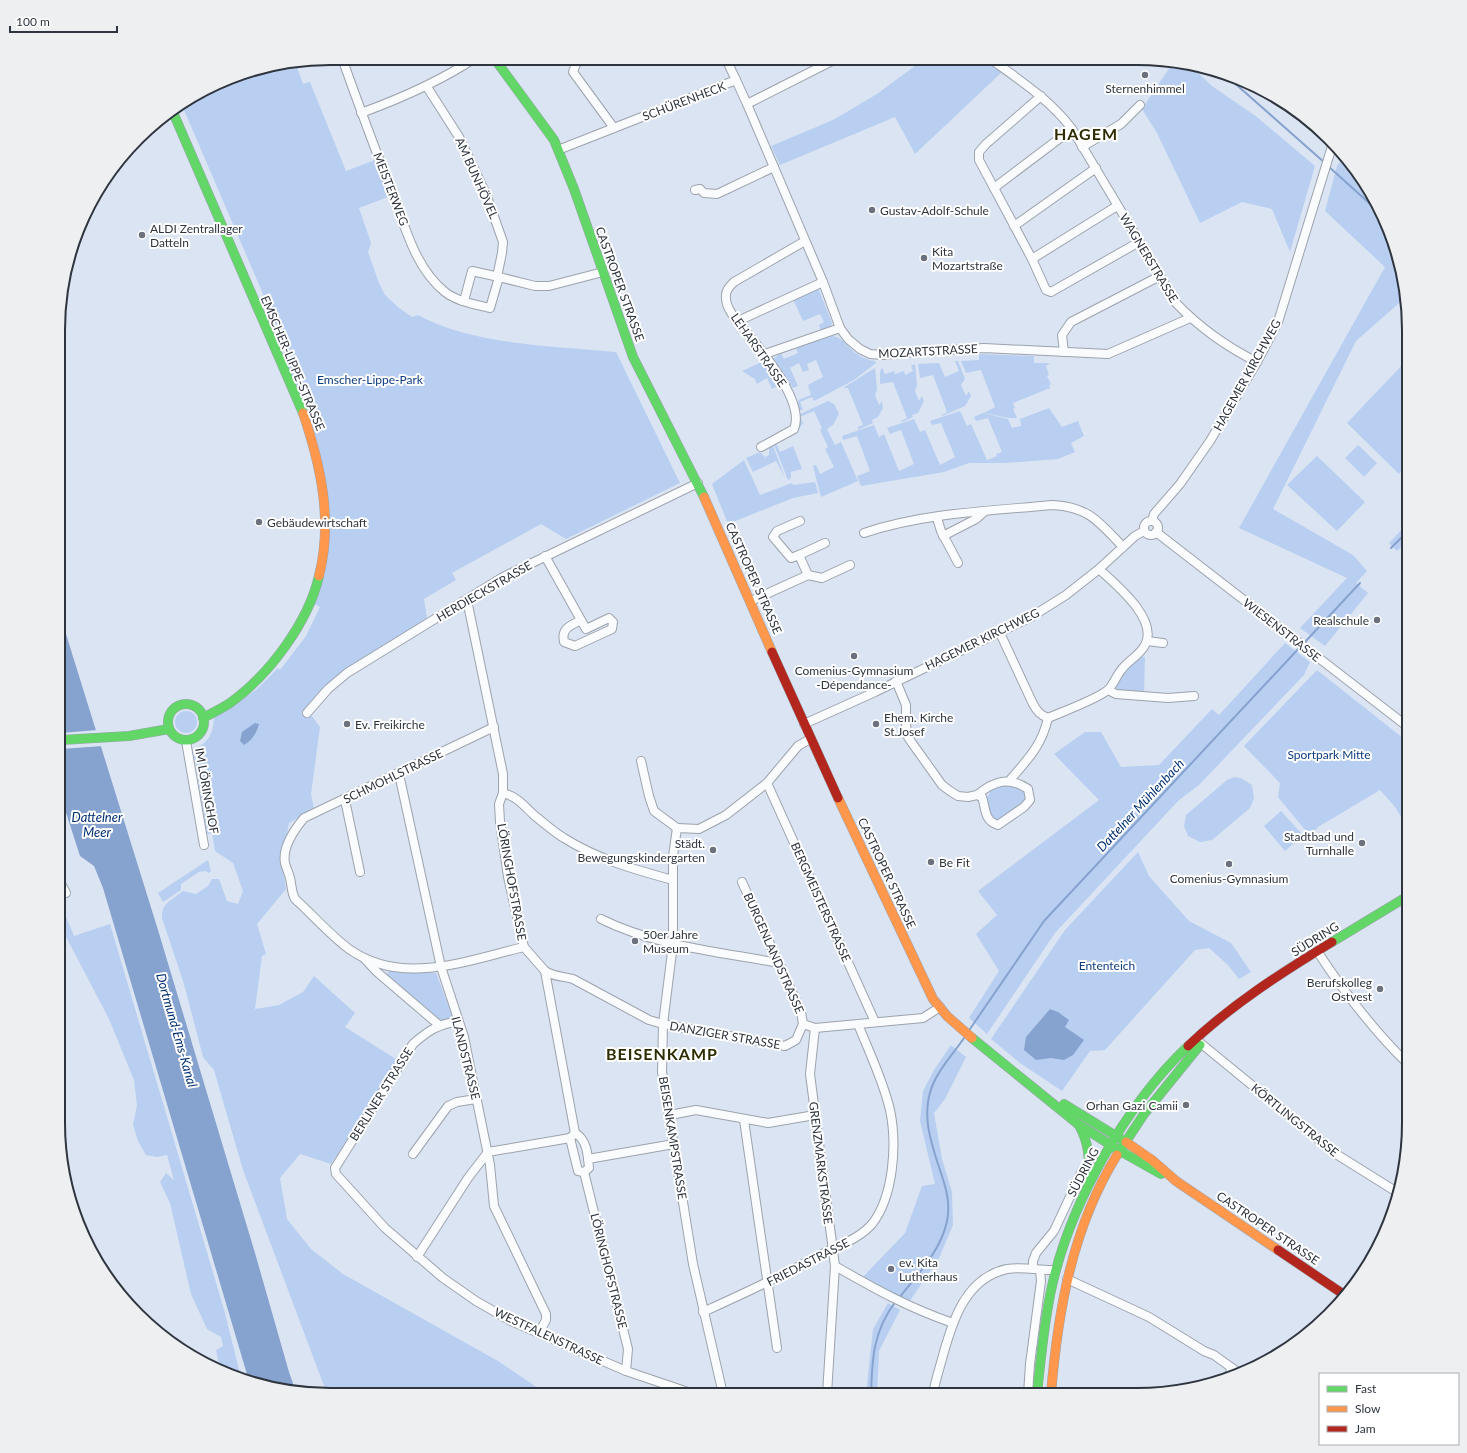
<svg xmlns="http://www.w3.org/2000/svg" width="1467" height="1453" viewBox="0 0 1467 1453" font-family="Lato,sans-serif">
	<style>
		.green { fill: #b8cff1 }
		.water { fill: #86a2ce }
		.pier { fill: #dbe4f2 }
		.lines { fill: none; stroke-linecap: round; stroke-linejoin: round }
		.stream { stroke: #86a2ce; stroke-width: 2 }
		.street-casing { stroke: #9ca3ad; stroke-width: 10 }
		.fast-casing { stroke: #9ca3ad; stroke-width: 10 }
		.slow-casing { stroke: #9ca3ad; stroke-width: 10 }
		.jam-casing { stroke: #9ca3ad; stroke-width: 10 }
		.street { stroke: #fafbfd; stroke-width: 8 }
		.fast { stroke: #63d668; stroke-width: 9 }
		.slow { stroke: #ff974d; stroke-width: 9 }
		.jam { stroke: #b3261e; stroke-width: 9 }
		.poi-dot { fill: #6b727e; stroke: #fff; stroke-width: 1.5 }
		.labels { text-anchor: middle; dominant-baseline: central; stroke-width: 4; stroke-linejoin: round; paint-order: stroke }
		.poi-label { font-size: 12px; fill: #2e353f; stroke: #fff; text-anchor: start }
		.street-label { font-size: 12px; fill: #2e353f; stroke: #fff }
		.park-label { font-size: 12px; fill: #0d3c80; stroke: #fff }
		.water-label { font-size: 13px; font-style: italic; fill: #003072; stroke: #fff }
		.district-label { font-size: 16px; font-weight: bold; letter-spacing: 1px; fill: #2d2c01; stroke: #fff }
		.rim { fill: none; stroke: #2e353f; stroke-width: 2 }
	</style>
	<rect width="100%" height="100%" fill="#dbe4f2"/>
	<g class="green">
		<path d="M923,60h62l17,12 -87,82 -20,-37 -115,48 -9,-19 62,-26 44,-26z"/>
		<path d="M1174,61l15,3 23,22 45,31 58,49 -25,86 -18,-43 -30,-7 -42,21 -43,-90 -15,-24z"/>
		<path d="M296,64l7,20 7,-2 36,89 29,-11 13,37 -29,11 12,35 -3,9 11,31 6,12 14,13 13,9 6,-2c53,30 137,31 198,37l64,131 -114,56 -25,-15 -89,49 4,7 -32,19 3,19 -78,50 -33,27 -9,15 13,17 -9,67 3,15 -25,14 -7,38 4,28 -29,35 9,30 -4,2 -7,53 24,-4 24,-13 11,-16 41,37 -10,14 54,34 -68,103 -31,-10 -20,24 7,41 24,30 32,25 155,87 49,33h-220l-84,-224 -29,-100 -11,-13 -19,-73 -22,-66c-1,-15 10,-18 21,-27l13,3 12,-8 4,-7h7l8,22 11,3 5,-13 -10,-28 -18,-12 -3,-18 -5,1 -14,-85c15,-5 20,-15 21,-31l42,-28 22,-22 2,2 26,-34 14,-29 -9,-5 16,-66 -25,-128 -33,-100 -88,-205 13,-8 48,-23z"/>
		<path d="M1342,159l16,14 37,69 11,55 -50,44 -83,168 80,46 14,16 -11,12 12,10 -43,53 -25,-18 47,-50 -108,-50 146,-261 -60,-56 12,-45z"/>
		<path d="M818,288l14,35 -2,5 -9,3 -2,-6 5,-3 -4,-8 -17,7 -10,-22z"/>
		<path d="M832,336c15,1 18,22 43,25l1,2 -22,17 -40,21 -2,-4 -12,5 3,8h-6l-2,-4 5,-7 11,-4 -3,-10 15,-8 -7,-17 -9,4 2,6 -6,2 -4,-9 -9,5 8,18 -5,2 -20,-29 8,-6 3,6 14,-6 -2,-5z"/>
		<path d="M979,354l55,2v7h16l-4,3 3,9 -2,1 4,8 -2,1 1,3 -37,15 2,5 -2,1 4,9h-8l-25,-5 11,-6 -14,-37 -15,3 -5,-12 18,-1z"/>
		<path d="M1408,359v105l-9,10 -52,-51z"/>
		<path d="M764,361l16,24 -8,4 -5,-11 -10,6 -2,-5 -13,-8z"/>
		<path d="M955,361h3l7,18 -4,6 5,11 3,-5 2,5 -6,10 -23,10v-1l5,-3 -14,-37 -13,3 -2,-14 21,-1 6,14 14,-6z"/>
		<path d="M915,364l2,21 -2,6 4,10 3,-5 2,5 -6,12 -6,2 1,2 -11,5 -1,-1 6,-3 -14,-36 -13,2v-12l2,-5 3,7 9,-3 1,3 9,-3 1,4 8,-4 -2,-5z"/>
		<path d="M875,368l2,22 -2,5 4,10 3,-4 1,7 -5,9 -6,3 1,3 -15,7v-3l5,-2 -15,-37h-5z"/>
		<path d="M828,401l6,3 5,10 -6,11 -6,4 8,16 6,-3 17,39 -37,16 -8,-31 3,-1 4,9 14,-7 -9,-18 3,-2 -8,-17 2,-2 -8,-17 -14,6 3,6 -6,9 -1,-2 2,-15z"/>
		<path d="M1049,408l13,19 16,-6 6,15 -13,7 4,9 -17,7 -52,4h-37l-25,9 -83,14 -4,-10 13,-5 -13,-35 -14,4 -1,-4 32,-11 5,12 5,-3 15,37 15,-7 -13,-34 -11,4 -3,-6 27,-9 6,13 5,-2 15,35 15,-8 -14,-34 -9,2 -2,-4 30,-10 7,15 4,-2 16,36 10,-4 -1,-2 6,-2 -14,-34 -12,3 -2,-4 9,-4 25,6 4,9 9,-2 -1,-7z"/>
		<path d="M775,441l5,11 13,-6 9,23 -11,3v6l-3,2 -15,-38z"/>
		<path d="M772,443l13,35 -9,-17 -23,11 -7,-14 14,-6 5,5 4,-2v-8z"/>
		<path d="M1358,445l19,18 -13,14 -19,-19z"/>
		<path d="M1317,456l48,46 -28,29 -50,-46z"/>
		<path d="M744,460l16,35 32,-12 1,2 22,-3 3,11 -25,5 -65,26 -16,-40z"/>
		<path d="M1408,523v18l-11,10 -8,-8z"/>
		<path d="M1285,643l25,19 -6,13 -105,110 -20,15 -124,133 -68,101 -18,-16 30,-47 -23,-37 21,-19 -19,-24 121,-91 -45,-46 31,-22h16l20,35 38,-2 53,-56 7,6z"/>
		<path d="M1139,657h6l-1,37 -27,-4 -1,-4 7,-14z"/>
		<path d="M1317,670l91,72v86l-13,-21 -15,-17 -62,37 -8,9 -32,-39 2,-14 -36,-37z"/>
		<circle cx="186" cy="722" r="11"/>
		<path d="M1234,777l7,1 11,7 2,13 -4,10 -38,32 -12,2 -12,-6 -4,-10 2,-11 41,-35z"/>
		<path d="M1000,785l20,3 6,7v5l-29,21 -6,-3 -5,-19 8,-13z"/>
		<path d="M1281,811l22,24 -18,16 -21,-25z"/>
		<path d="M1138,852l11,24 40,45 42,22 20,29 -12,7 -11,-14 -19,-17 -14,2 -90,100 -15,1 -28,40 -42,-28 -29,-24 74,-109z"/>
		<path d="M208,860l3,11 -2,2 -4,-2 -6,1 -18,12v6l-18,12 -5,-9z"/>
		<path d="M60,902l14,34 36,-12 115,389 16,65 -21,-9 -4,-19 7,-4 -2,-9 -14,-8 -16,-35 -21,-91 -10,-21 6,-9 8,7 -7,-25 -10,2 -11,-2 -8,-14 -5,-16 4,-20 -3,-25 -25,-61 -47,-90 -2,-5z"/>
		<path d="M390,969l46,4 17,45 -11,3 -56,-45z"/>
		<path d="M951,1045l15,12 -21,42 -11,14 8,46 10,33 1,33 -14,33 -30,44 -47,-24 43,-45 17,-47 13,-2 -15,-63 3,-30 11,-21z"/>
		<path d="M888,1303l12,7 -21,41 -2,43h-11l7,-65z"/>
	</g>
	<g class="water">
		<path d="M61,618l97,312 97,323 34,119 7,20 -37,-6 -10,-5 -146,-493 -9,-22 -14,-10 -20,-62z"/>
		<path d="M255,723l4,1c-2,8 -7,17 -15,21l-4,-4 2,-9z"/>
		<path d="M1050,1009l8,3 11,8 -4,7 19,13 -11,15 -9,5 -13,-2 -15,2 -12,-10 2,-13z"/>
	</g>
	<path class="pier" d="M98,730l5,16 -42,3v-16z"/>
	<g class="lines">
		<g class="stream">
			<path d="M1222,72l103,91"/>
			<path d="M1328,166l50,45"/>
			<path d="M1391,548l17,-17"/>
			<path d="M1304,643l56,-60"/>
			<path d="M970,1029l74,-108 257,-275"/>
			<path d="M899,1298c18,-23 42,-47 48,-77 4,-20 -2,-36 -8,-54 -9,-27 -18,-55 -6,-83 7,-17 21,-31 31,-46"/>
			<path d="M871,1394c1,-35 2,-63 25,-93"/>
		</g>
		<g class="street-casing">
			<g id="street">
				<path d="M342,58c16,45 32,89 50,134 13,34 23,76 53,100 13,10 30,12 45,16l9,-31 36,9h14l54,-14"/>
				<path d="M582,59l-6,5 -3,8 41,56"/>
				<path d="M726,59l10,21"/>
				<path d="M992,60c29,21 58,40 80,69l104,174c23,24 51,44 81,59"/>
				<path d="M427,87l32,50 27,57 17,48 -1,11 -5,24"/>
				<path d="M1041,96l-55,48 -7,8v8l53,99 14,31 5,2 88,-50"/>
				<path d="M747,104l76,178 17,46 8,11 12,10 10,5 13,1 31,-3 70,-4 124,6 82,-36"/>
				<path d="M361,113c41,-15 78,-31 114,-55"/>
				<path d="M1082,147l39,-23 19,-19"/>
				<path d="M558,150l178,-70 11,24 89,-45"/>
				<path d="M994,188l78,-59"/>
				<path d="M695,190l5,-1 4,4 13,1 57,-27"/>
				<path d="M1014,226l82,-58"/>
				<path d="M1032,259l85,-53"/>
				<path d="M464,301l8,-30 27,6"/>
				<path d="M738,321l85,-39"/>
				<path d="M1064,352l-2,-17 9,-13 87,-45"/>
				<path d="M765,354l75,-26"/>
				<path d="M761,447l33,-18c11,-26 -29,-74 -45,-94 -8,-10 -23,-24 -23,-37 -1,-7 3,-11 8,-16l71,-41"/>
				<path d="M937,518l4,13 17,32"/>
				<circle cx="1151" cy="528" r="7"/>
				<path d="M1152,521l2,-7 26,-30 30,-43 47,-79 21,-40 55,-179"/>
				<path d="M1156,532l252,195"/>
				<path d="M864,533c59,-20 126,-22 189,-28 36,2 46,17 70,42"/>
				<path d="M943,536l33,-17 8,-7"/>
				<path d="M799,555l-8,3 -18,-21 4,-6 23,-10"/>
				<path d="M545,556l36,64c-11,6 -20,8 -17,22l11,4 37,-17 1,-7 -4,-4 -23,11 -5,-9"/>
				<path d="M808,575l-9,-20 26,-12"/>
				<path d="M467,600l36,174v19l-4,11 1,18 8,55 16,70 21,24 30,162"/>
				<path d="M751,601l57,-26 14,3 28,-13"/>
				<path d="M1000,633l33,71c4,7 7,11 15,14 14,-6 52,-20 61,-29 5,-6 8,-14 13,-20 7,-9 18,-14 23,-24 14,-26 -30,-61 -46,-76"/>
				<path d="M1147,641l16,2"/>
				<path d="M896,681l10,24v20l2,12 4,6 30,42 8,6 8,5 10,1 9,-2 5,2c4,12 2,24 16,28l26,-18 6,-7 -2,-11c-19,-13 -34,-8 -51,6"/>
				<path d="M1108,690l8,4 52,4 26,-2"/>
				<path d="M307,713l21,-24 19,-16 156,-96 195,-94"/>
				<path d="M804,724l71,-32 156,-75 35,-22 33,-26 36,-33 9,-5"/>
				<path d="M494,727l-190,91c-10,12 -22,29 -19,45 1,5 4,10 5,15 2,8 1,13 5,21 18,16 35,36 54,50 53,38 119,11 175,-2"/>
				<path d="M186,741l18,104"/>
				<path d="M641,761l8,35 5,15 23,17"/>
				<path d="M399,774l42,193 23,70 26,128 4,41 52,108v6l-7,13"/>
				<path d="M1010,780c18,-21 32,-35 38,-62"/>
				<path d="M767,783l108,239"/>
				<path d="M503,793c15,4 21,13 32,23 9,7 19,16 29,22 33,21 72,32 109,42"/>
				<path d="M345,800l15,72"/>
				<path d="M60,882l6,11"/>
				<path d="M742,882l59,130 2,12"/>
				<path d="M601,919c54,27 119,33 178,44"/>
				<path d="M1317,951c27,41 56,79 91,113"/>
				<path d="M364,958l13,14 62,53"/>
				<path d="M545,971c9,6 18,5 28,8l76,41 14,4 122,22 11,-6 7,-16 12,4 108,-10 17,-11"/>
				<path d="M458,1021c-21,4 -29,9 -45,23l-78,124 1,6 49,54 58,50 33,23 35,20 115,50 68,23"/>
				<path d="M815,1028l-5,46 25,192 -8,128"/>
				<path d="M1198,1041l138,113 64,40"/>
				<path d="M670,1115l26,-5 72,13 47,-8"/>
				<path d="M744,1120l33,228"/>
				<path d="M575,1133c12,6 13,23 14,35l-5,4 -6,-1 -8,-33z"/>
				<path d="M413,1154l35,-48 9,-4 19,-3"/>
				<path d="M588,1159l86,-15"/>
				<path d="M584,1172l44,177 -2,22"/>
				<path d="M417,1257l51,-79 20,-26 82,-14"/>
				<path d="M835,1266c40,23 74,42 118,57"/>
				<path d="M1033,1269v-8l3,-8 18,-22 28,-60"/>
				<path d="M1067,1279l82,38 55,34 10,4 25,18"/>
				<path d="M703,1312c42,-19 83,-38 123,-60 16,-8 34,-14 46,-28 22,-28 25,-81 18,-114 -7,-30 -21,-58 -32,-86"/>
				<path d="M1227,1379l5,-11"/>
				<path d="M723,1394l-30,-130 -31,-192 1,-48 10,-80v-88l4,-28 22,1 27,-14 41,-32 31,-37 12,-7"/>
				<path d="M933,1394c2,-12 6,-24 9,-35 10,-37 23,-81 65,-90 17,-3 32,2 49,1"/>
				<path d="M1028,1394l2,-30 11,-83 -1,-11"/>
			</g>
		</g>
		<g class="fast-casing">
			<g id="fast">
				<path d="M494,58l60,82 20,49 59,168 71,140"/>
				<path d="M172,110l131,303"/>
				<circle cx="186" cy="722" r="18"/>
				<path d="M203,718c9,-5 18,-9 27,-15 39,-28 78,-80 89,-127"/>
				<path d="M61,740l68,-4 40,-7"/>
				<path d="M1332,942l76,-46"/>
				<path d="M972,1038l106,86 42,27"/>
				<path d="M1064,1104l60,37"/>
				<path d="M1079,1125c10,18 12,35 8,55"/>
				<path d="M1120,1151l41,23"/>
				<path d="M1117,1155l27,-41 56,-69"/>
				<path d="M1037,1394c4,-36 7,-73 15,-108 19,-84 73,-180 136,-240"/>
			</g>
		</g>
		<g class="slow-casing">
			<g id="slow">
				<path d="M303,413c18,53 30,108 16,163"/>
				<path d="M704,497l68,155"/>
				<path d="M838,798l95,201 14,17 25,22"/>
				<path d="M1126,1142l26,18 24,21 102,69"/>
				<path d="M1051,1394c7,-84 21,-166 66,-239"/>
			</g>
		</g>
		<g class="jam-casing">
			<g id="jam">
				<path d="M772,652l66,146"/>
				<path d="M1188,1046c43,-41 93,-73 144,-104"/>
				<path d="M1278,1250l68,46"/>
			</g>
		</g>
		<use href="#street" class="street"/>
		<use href="#fast" class="fast"/>
		<use href="#slow" class="slow"/>
		<use href="#jam" class="jam"/>
	</g>
	<g class="poi-dot">
		<circle cx="1145" cy="75" r="4"/>
		<circle cx="872" cy="210" r="4"/>
		<circle cx="142" cy="235" r="4"/>
		<circle cx="924" cy="258" r="4"/>
		<circle cx="259" cy="522" r="4"/>
		<circle cx="1377" cy="620" r="4"/>
		<circle cx="854" cy="656" r="4"/>
		<circle cx="347" cy="724" r="4"/>
		<circle cx="876" cy="724" r="4"/>
		<circle cx="1362" cy="843" r="4"/>
		<circle cx="713" cy="850" r="4"/>
		<circle cx="931" cy="862" r="4"/>
		<circle cx="1229" cy="864" r="4"/>
		<circle cx="635" cy="941" r="4"/>
		<circle cx="1380" cy="989" r="4"/>
		<circle cx="1186" cy="1105" r="4"/>
		<circle cx="891" cy="1269" r="4"/>
	</g>
	<g class="labels">
		<g class="poi-label">
			<text x="1145" y="88" text-anchor="middle">Sternenhimmel</text>
			<text x="880" y="210">Gustav-Adolf-Schule</text>
			<text x="150" y="228">ALDI Zentrallager<tspan x="150" dy="14">Datteln</tspan></text>
			<text x="932" y="251">Kita<tspan x="932" dy="14">Mozartstraße</tspan></text>
			<text x="267" y="522">Gebäudewirtschaft</text>
			<text x="1369" y="620" text-anchor="end">Realschule</text>
			<text x="854" y="670" text-anchor="middle">Comenius-Gymnasium<tspan x="854" dy="14">-Dépendance-</tspan></text>
			<text x="884" y="717">Ehem. Kirche<tspan x="884" dy="14">St.Josef</tspan></text>
			<text x="355" y="724">Ev. Freikirche</text>
			<text x="1354" y="836" text-anchor="end">Stadtbad und<tspan x="1354" dy="14">Turnhalle</tspan></text>
			<text x="705" y="843" text-anchor="end">Städt.<tspan x="705" dy="14">Bewegungskindergarten</tspan></text>
			<text x="939" y="862">Be Fit</text>
			<text x="1229" y="878" text-anchor="middle">Comenius-Gymnasium</text>
			<text x="643" y="934">50er Jahre<tspan x="643" dy="14">Museum</tspan></text>
			<text x="1372" y="982" text-anchor="end">Berufskolleg<tspan x="1372" dy="14">Ostvest</tspan></text>
			<text x="1178" y="1105" text-anchor="end">Orhan Gazi Camii</text>
			<text x="899" y="1262">ev. Kita<tspan x="899" dy="14">Lutherhaus</tspan></text>
		</g>
		<g class="street-label">
			<text transform="translate(684 101) rotate(-21)">SCHÜRENHECK</text>
			<text transform="translate(477 178) rotate(66)">AM BUNHÖVEL</text>
			<text transform="translate(391 189) rotate(69)">MEISTERWEG</text>
			<text transform="translate(1149 258) rotate(59)">WAGNERSTRASSE</text>
			<text transform="translate(620 284) rotate(70)">CASTROPER STRASSE</text>
			<text transform="translate(759 350) rotate(55)">LEHARSTRASSE</text>
			<text transform="translate(928 351) rotate(-3)">MOZARTSTRASSE</text>
			<text transform="translate(293 363) rotate(67)">EMSCHER-LIPPE-STRASSE</text>
			<text transform="translate(1247 375) rotate(-61)">HAGEMER KIRCHWEG</text>
			<text transform="translate(754 578) rotate(66)">CASTROPER STRASSE</text>
			<text transform="translate(484 591) rotate(-30)">HERDIECKSTRASSE</text>
			<text transform="translate(1282 630) rotate(38)">WIESENSTRASSE</text>
			<text transform="translate(982 639) rotate(-26)">HAGEMER KIRCHWEG</text>
			<text transform="translate(393 776) rotate(-26)">SCHMOHLSTRASSE</text>
			<text transform="translate(207 791) rotate(80)">IM LÖRINGHOF</text>
			<text transform="translate(887 873) rotate(65)">CASTROPER STRASSE</text>
			<text transform="translate(512 882) rotate(80)">LÖRINGHOFSTRASSE</text>
			<text transform="translate(821 902) rotate(66)">BERGMEISTERSTRASSE</text>
			<text transform="translate(1315 939) rotate(-32)">SÜDRING</text>
			<text transform="translate(774 953) rotate(66)">BURGENLANDSTRASSE</text>
			<text transform="translate(725 1035) rotate(10)">DANZIGER STRASSE</text>
			<text transform="translate(466 1058) rotate(76)">ILANDSTRASSE</text>
			<text transform="translate(381 1094) rotate(-58)">BERLINER STRASSE</text>
			<text transform="translate(1295 1120) rotate(39)">KÖRTLINGSTRASSE</text>
			<text transform="translate(673 1138) rotate(81)">BEISENKAMPSTRASSE</text>
			<text transform="translate(821 1163) rotate(83)">GRENZMARKSTRASSE</text>
			<text transform="translate(1083 1172) rotate(-62)">SÜDRING</text>
			<text transform="translate(1268 1228) rotate(34)">CASTROPER STRASSE</text>
			<text transform="translate(808 1262) rotate(-27)">FRIEDASTRASSE</text>
			<text transform="translate(609 1271) rotate(76)">LÖRINGHOFSTRASSE</text>
			<text transform="translate(549 1336) rotate(25)">WESTFALENSTRASSE</text>
		</g>
		<g class="park-label">
			<text x="370" y="379">Emscher-Lippe-Park</text>
			<text x="1329" y="754">Sportpark Mitte</text>
			<text x="1107" y="965">Ententeich</text>
		</g>
		<g class="water-label">
			<text transform="translate(1140 805) rotate(-47)">Dattelner Mühlenbach</text>
			<text x="97" y="817">Dattelner<tspan x="97" dy="15">Meer</tspan></text>
			<text transform="translate(177 1030) rotate(74)">Dortmund-Ems-Kanal</text>
		</g>
		<g class="district-label">
			<text x="1086" y="133">HAGEM</text>
			<text x="662" y="1053">BEISENKAMP</text>
		</g>
	</g>
	<path d="M0 0H1467V1453H0ZM330 65H1137A265 265 0 0 1 1402 330V1123A265 265 0 0 1 1137 1388H330A265 265 0 0 1 65 1123V330A265 265 0 0 1 330 65Z" fill="#eeeff0" fill-rule="evenodd"/>
	<path class="rim" d="M330 65H1137A265 265 0 0 1 1402 330V1123A265 265 0 0 1 1137 1388H330A265 265 0 0 1 65 1123V330A265 265 0 0 1 330 65Z"/>
	<rect x="1319" y="1373" width="140" height="72" fill="#ffffff" stroke="#abaeb2"/>
	<rect x="1327" y="1386" width="20" height="6" fill="#63d668" stroke="#abaeb2"/>
	<text x="1355" y="1393" font-size="12" fill="#2e353f">Fast</text>
	<rect x="1327" y="1406" width="20" height="6" fill="#ff974d" stroke="#abaeb2"/>
	<text x="1355" y="1413" font-size="12" fill="#2e353f">Slow</text>
	<rect x="1327" y="1426" width="20" height="6" fill="#b3261e" stroke="#abaeb2"/>
	<text x="1355" y="1433" font-size="12" fill="#2e353f">Jam</text>
	<path d="M10 26v6h107v-6" fill="none" stroke="#2e353f" stroke-width="2"/>
	<text x="16" y="26" font-size="12" fill="#2e353f" stroke="#ffffff" stroke-width="3" paint-order="stroke">100 m</text>
</svg>
